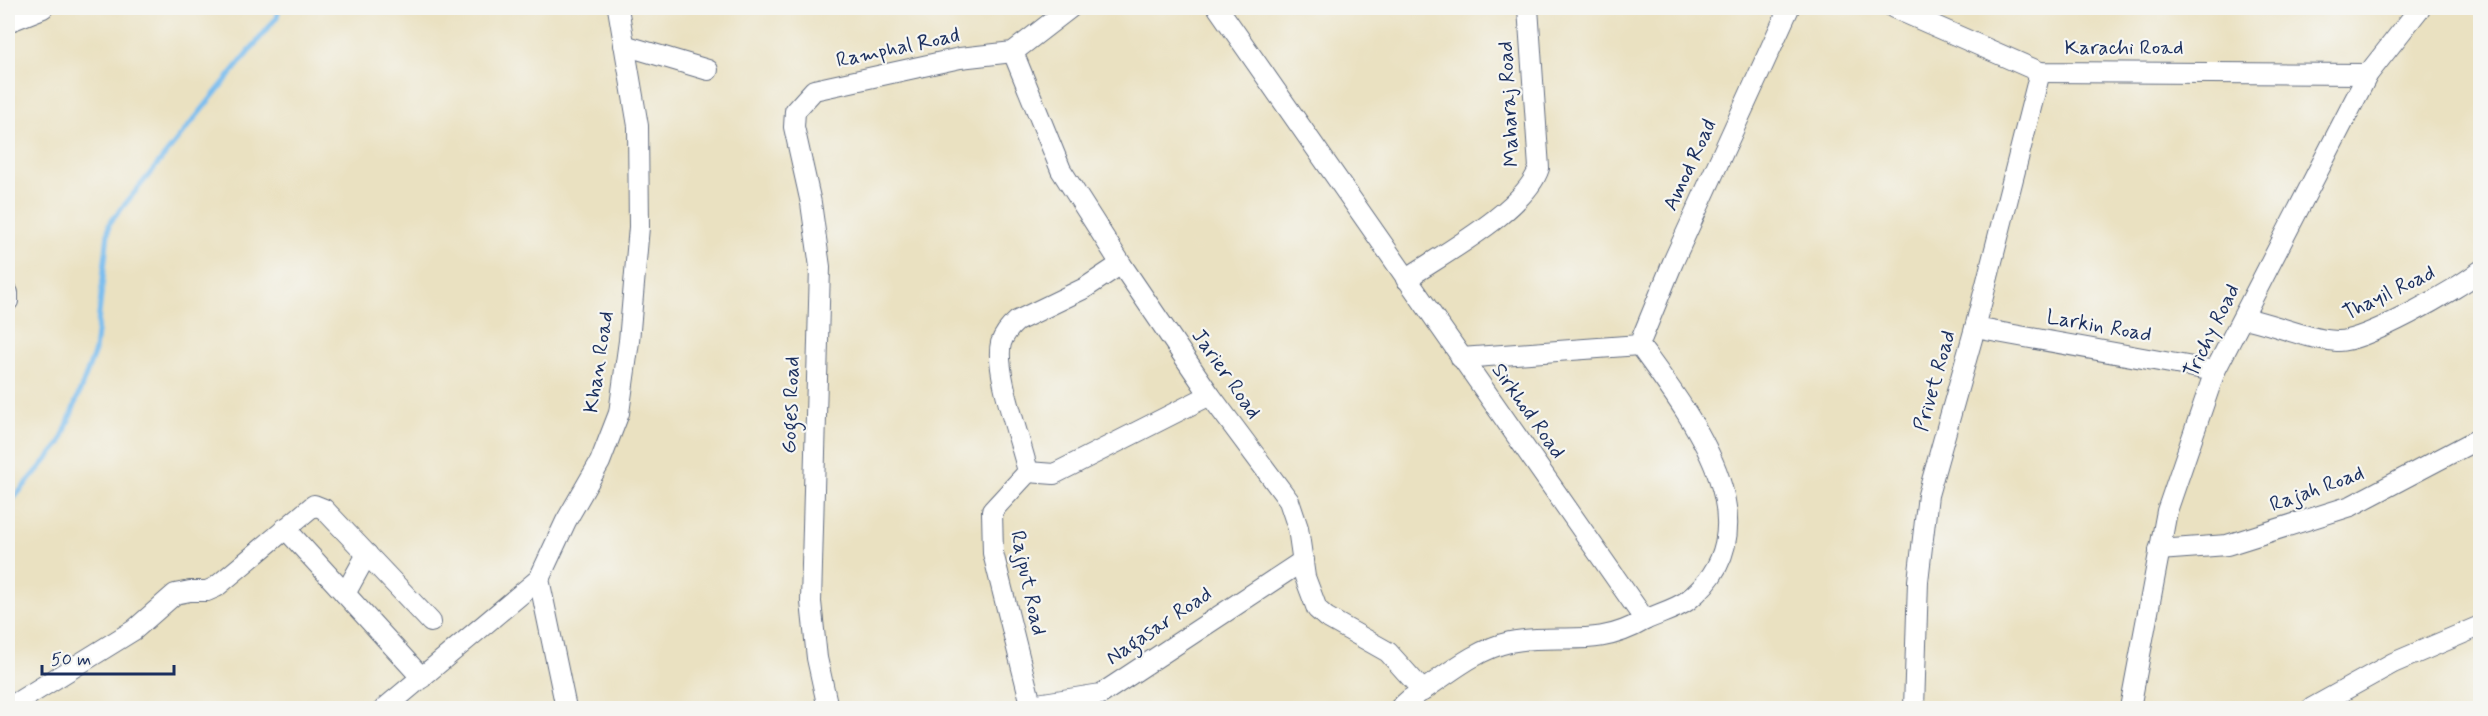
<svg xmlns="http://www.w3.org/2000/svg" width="2488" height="716" viewBox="0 0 2488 716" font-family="Mynerve,sans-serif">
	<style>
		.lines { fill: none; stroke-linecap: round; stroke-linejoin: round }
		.stream { stroke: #79bdef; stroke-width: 5 }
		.minor-casing { stroke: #636d81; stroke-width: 22 }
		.minor { stroke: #fff; stroke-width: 20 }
		.labels { text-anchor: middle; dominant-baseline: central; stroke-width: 4.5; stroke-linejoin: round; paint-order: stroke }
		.street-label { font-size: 21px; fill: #1b2f5e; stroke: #f6f6f2 }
	</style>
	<rect width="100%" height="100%" fill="#f6f6f2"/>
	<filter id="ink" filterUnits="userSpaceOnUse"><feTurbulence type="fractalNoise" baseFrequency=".0167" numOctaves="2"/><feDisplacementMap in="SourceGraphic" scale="12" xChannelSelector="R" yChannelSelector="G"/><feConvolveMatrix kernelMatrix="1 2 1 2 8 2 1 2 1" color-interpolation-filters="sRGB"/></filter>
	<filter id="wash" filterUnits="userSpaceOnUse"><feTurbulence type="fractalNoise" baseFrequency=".008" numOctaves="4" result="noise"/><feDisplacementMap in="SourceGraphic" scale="24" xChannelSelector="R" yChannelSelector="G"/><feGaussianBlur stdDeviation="1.35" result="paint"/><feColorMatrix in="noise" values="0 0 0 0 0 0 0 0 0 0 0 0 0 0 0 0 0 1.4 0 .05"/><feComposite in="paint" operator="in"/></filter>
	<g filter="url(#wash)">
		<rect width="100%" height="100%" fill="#eae1c1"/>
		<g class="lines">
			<path class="stream" d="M8,505l52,-61 35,-93 14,-127 168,-207 2,-9"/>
		</g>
	</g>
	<g filter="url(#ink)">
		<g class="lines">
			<g class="minor-casing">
				<g id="minor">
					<path d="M1218,8l427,612c-51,30 -82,12 -135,22 -37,8 -68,37 -100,57l-10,9"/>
					<path d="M1894,8l146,64 328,2"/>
					<path d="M8,22l35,-14"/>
					<path d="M624,45l84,25"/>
					<path d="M1013,52l48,118 60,94 89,131 79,106 9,27 7,49 12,32 9,8 62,35 35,39"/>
					<path d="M1406,279c37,-25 120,-70 133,-111l-11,-160"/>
					<path d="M8,293v8"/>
					<path d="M2244,318c31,6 61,21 93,23 26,2 121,-52 143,-70"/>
					<path d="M1975,328l240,43"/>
					<path d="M1639,345c50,69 141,183 48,256 -11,8 -29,13 -42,19"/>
					<path d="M1461,358l178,-13 34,-83 116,-254"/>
					<path d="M1028,472l26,2 156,-79"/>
					<path d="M285,528l137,150"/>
					<path d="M2159,550l68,-5 124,-39 129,-68"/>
					<path d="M539,579l27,129"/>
					<path d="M345,594l22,-40"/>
					<path d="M1031,705l70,-11 203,-134"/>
					<path d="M8,708l126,-78 41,-36 15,-3h17l9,-4 98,-82 10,4 107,113"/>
					<path d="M385,708l154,-129 27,-58 34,-59 19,-49 10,-72 10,-114 -1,-101 -20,-118"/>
					<path d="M828,708l-11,-50 -6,-56 9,-335 -9,-64 -17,-76 1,-16 19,-21 146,-32 53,-6 57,-44"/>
					<path d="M1032,708l-39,-155 -1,-42 36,-39c-7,-32 -34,-101 -27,-129 3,-9 9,-16 16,-22l68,-33 36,-24"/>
					<path d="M1914,708l4,-127 10,-86 47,-167 65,-256"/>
					<path d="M2130,708l37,-197 48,-140 153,-297 52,-66"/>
					<path d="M2312,708l81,-45 87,-37"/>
				</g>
			</g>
			<use href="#minor" class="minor"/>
		</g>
	</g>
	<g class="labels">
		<g class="street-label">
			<text transform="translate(898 48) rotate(-12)">Ramphal Road</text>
			<text x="2124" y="48">Karachi Road</text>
			<text transform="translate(1509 104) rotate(-93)">Maharaj Road</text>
			<text transform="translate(1690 165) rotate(-65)">Amod Road</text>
			<text transform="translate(2389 293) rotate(-26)">Thayil Road</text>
			<text transform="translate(2099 326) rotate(10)">Larkin Road</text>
			<text transform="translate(2212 331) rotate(-64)">Trichy Road</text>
			<text transform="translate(599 362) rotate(-81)">Khan Road</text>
			<text transform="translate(1226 374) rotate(55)">Jarier Road</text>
			<text transform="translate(1935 381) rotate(-74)">Privet Road</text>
			<text transform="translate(791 405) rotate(-88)">Goges Road</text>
			<text transform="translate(1528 411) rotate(55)">Sirkhod Road</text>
			<text transform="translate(2317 489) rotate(-20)">Rajah Road</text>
			<text transform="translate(1028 583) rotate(78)">Rajput Road</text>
			<text transform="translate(1159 626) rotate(-34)">Nagasar Road</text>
		</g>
	</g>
	<rect width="2488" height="716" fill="none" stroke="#f6f6f2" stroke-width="30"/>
	<path d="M42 665v9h132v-9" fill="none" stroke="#1b2f5e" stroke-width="3"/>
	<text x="51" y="665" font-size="18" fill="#1b2f5e" stroke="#f6f6f2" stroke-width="4.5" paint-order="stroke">50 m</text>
</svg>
